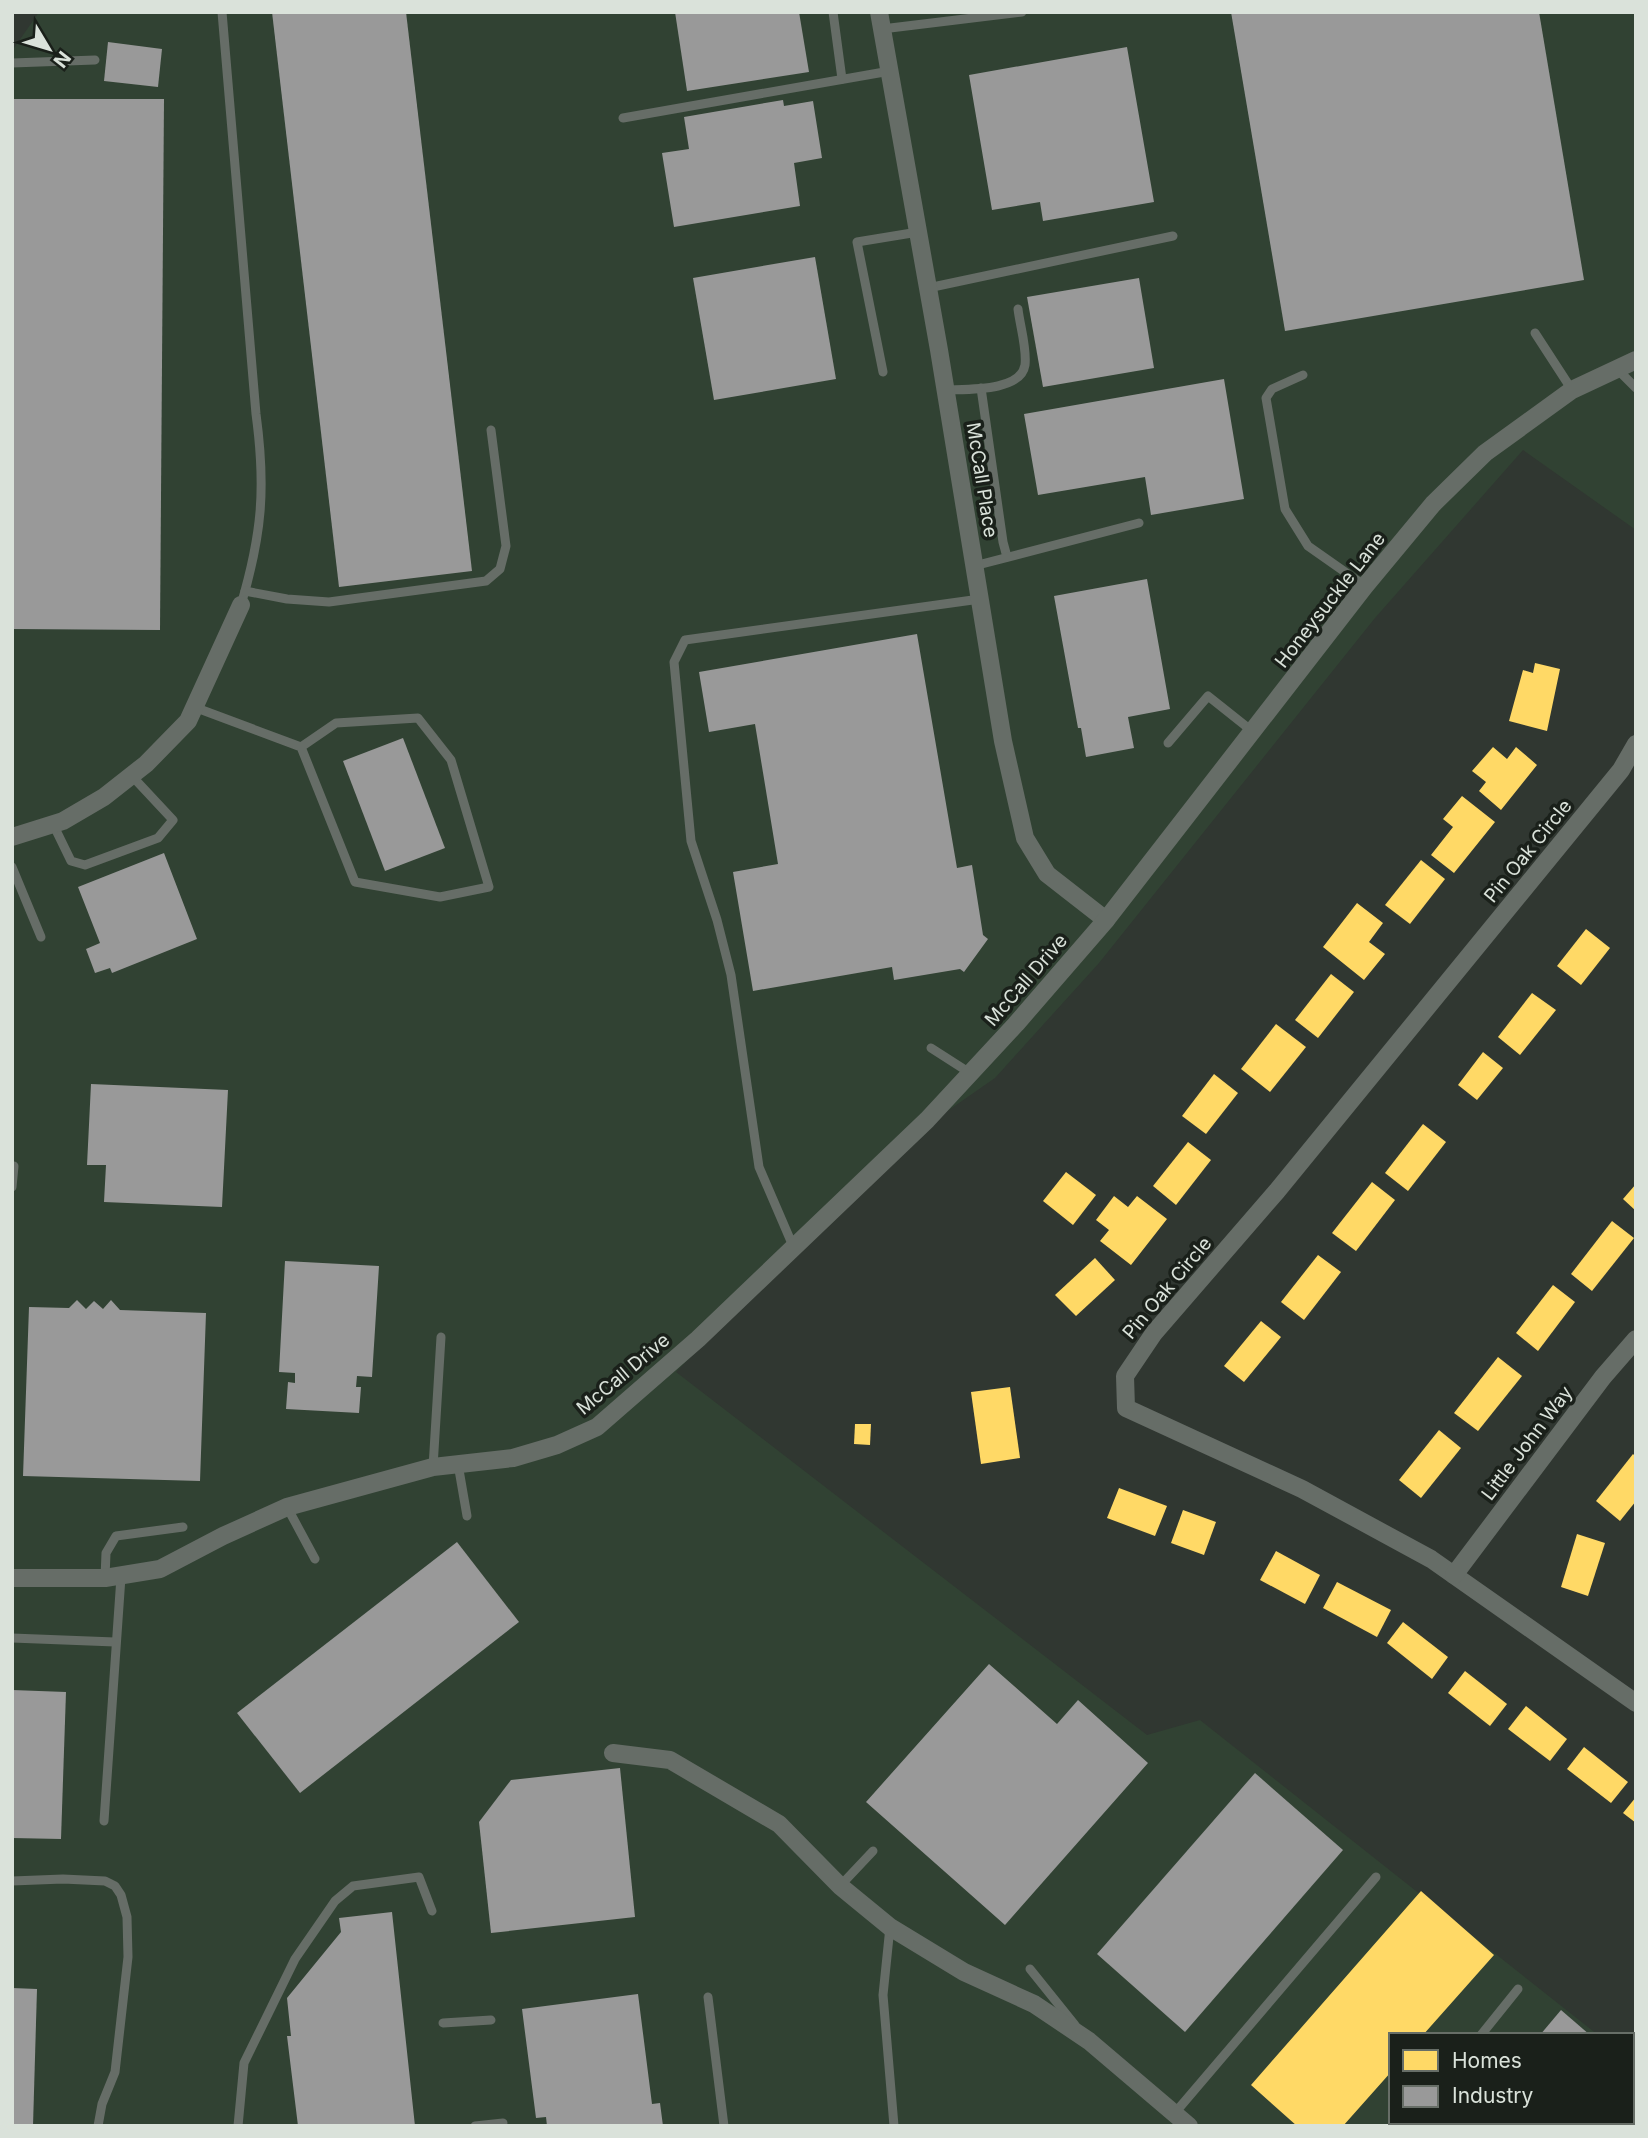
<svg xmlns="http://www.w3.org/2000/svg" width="1648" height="2138" viewBox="0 0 1648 2138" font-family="Inter,sans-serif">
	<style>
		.built { fill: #314233 }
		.homes { fill: #ffd966 }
		.industry { fill: #999 }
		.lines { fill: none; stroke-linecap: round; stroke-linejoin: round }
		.lane { stroke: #666d67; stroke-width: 9 }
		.street { stroke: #666d67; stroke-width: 18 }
		.labels { text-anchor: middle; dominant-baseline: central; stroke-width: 7; stroke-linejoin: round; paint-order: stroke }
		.street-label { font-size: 19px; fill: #dae2da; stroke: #1a201a }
	</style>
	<rect width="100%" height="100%" fill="#303731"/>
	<path class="built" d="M39,12h1597v518l-113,-80 -148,168 -276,345 -104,115 -98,68 -221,226 471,363 53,-15 398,315h-207v87h241v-60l4,2v62h-1624v-2075z"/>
	<g class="homes">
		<path d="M1535,663l25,6 -13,62 -38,-10 14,-51 10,3z"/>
		<path d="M1493,747l14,12 9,-12 21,18 -36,45 -22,-19 7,-9 -14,-11z"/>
		<path d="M1462,796l33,26 -41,51 -23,-18 22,-28 -10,-8z"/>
		<path d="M1421,860l24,19 -35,45 -25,-19z"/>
		<path d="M1357,903l26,20 -14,19 16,12 -21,26 -41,-33z"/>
		<path d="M1586,929l24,19 -29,37 -24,-19z"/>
		<path d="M1331,974l23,18 -36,46 -23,-18z"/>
		<path d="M1532,993l24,17 -36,45 -22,-18z"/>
		<path d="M1276,1024l30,23 -36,45 -29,-23z"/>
		<path d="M1483,1052l20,16 -26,32 -19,-15z"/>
		<path d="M1214,1074l24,19 -32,41 -24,-18z"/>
		<path d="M1423,1124l23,18 -38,49 -23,-18z"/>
		<path d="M1188,1142l23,18 -35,45 -23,-19z"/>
		<path d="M1066,1172l30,23 -23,30 -30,-24z"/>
		<path d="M1372,1182l23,18 -39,51 -24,-18z"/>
		<path d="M1636,1184v27l-13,-12z"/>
		<path d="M1114,1196l14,11 9,-11 30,23 -36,46 -31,-24 9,-11 -13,-10z"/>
		<path d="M1612,1221l22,17 -42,53 -21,-17z"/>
		<path d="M1318,1255l23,17 -37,48 -23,-18z"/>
		<path d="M1095,1258l20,22 -39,36 -21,-21z"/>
		<path d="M1553,1285l22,17 -37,49 -22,-18z"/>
		<path d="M1261,1321l20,16 -37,45 -20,-16z"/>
		<path d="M1498,1357l24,19 -44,55 -24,-18z"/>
		<path d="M1010,1387l10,71 -39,6 -10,-72z"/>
		<path d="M855,1424h16l-1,21 -16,-1z"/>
		<path d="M1439,1430l22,18 -40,50 -22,-18z"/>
		<path d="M1633,1454l3,3v44l-16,20 -24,-20z"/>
		<path d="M1119,1488l48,18 -12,30 -48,-18z"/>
		<path d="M1183,1510l33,12 -12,33 -33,-12z"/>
		<path d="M1577,1534l28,9 -17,53 -27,-9z"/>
		<path d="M1276,1551l44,24 -15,29 -45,-24z"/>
		<path d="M1337,1582l54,28 -14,27 -54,-29z"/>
		<path d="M1403,1622l45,35 -16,22 -45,-36z"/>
		<path d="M1465,1671l42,33 -17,22 -42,-33z"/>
		<path d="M1526,1706l41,33 -17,22 -42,-32z"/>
		<path d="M1584,1747l44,35 -17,21 -44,-34z"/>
		<path d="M1636,1797v26l-13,-10z"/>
		<path d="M1421,1891l73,64 -71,80h-32v37l-48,54h-46l-46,-41z"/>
	</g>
	<g class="industry">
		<path d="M272,12h134l66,559 -133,16z"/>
		<path d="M675,12h124l10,60 -122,19z"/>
		<path d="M1231,12h308l45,268 -299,51z"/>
		<path d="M108,42l54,7 -4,38 -54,-6z"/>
		<path d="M1127,47l27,155 -111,19 -3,-19 -48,8 -23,-135z"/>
		<path d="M12,99h152l-4,531 -148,-1z"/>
		<path d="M783,100l1,6 29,-5 9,57 -28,5 6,43 -126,21 -12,-74 27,-4 -5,-32z"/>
		<path d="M815,257l21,122 -122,21 -21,-122z"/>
		<path d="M1139,278l15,90 -111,19 -16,-90z"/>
		<path d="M1224,379l20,120 -93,16 -6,-38 -107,18 -14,-81z"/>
		<path d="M1147,579l23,130 -42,8 6,31 -48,9 -5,-29h-3l-24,-132z"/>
		<path d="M917,634l40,234 15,-3 11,70 5,4 -24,33 -4,-3 -66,11 -2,-13 -139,24 -20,-119 45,-8 -23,-140 -46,8 -10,-60z"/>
		<path d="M403,738l42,110 -60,23 -42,-110z"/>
		<path d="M164,853l33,86 -85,34 -2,-5 -15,5 -9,-24 14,-6 -22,-56z"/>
		<path d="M91,1084l137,6 -6,117 -118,-5 2,-37h-19z"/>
		<path d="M285,1261l94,5 -7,111 -15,-1 -1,11h5l-2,26 -73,-4 2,-27 7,1v-10l-16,-1z"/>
		<path d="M77,1300l9,9 8,-8 9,8 8,-9 9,10 86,3 -6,168 -177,-5 6,-169 40,1z"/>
		<path d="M457,1542l62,80 -219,171 -63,-80z"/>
		<path d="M989,1664l68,60 21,-24 70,63 -143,162 -139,-123z"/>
		<path d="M12,1690l54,2 -5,147 -49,-1z"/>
		<path d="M620,1768l15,149 -144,16 -12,-111 32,-42z"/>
		<path d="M1255,1773l88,77 -158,182 -88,-78z"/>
		<path d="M392,1912l23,214h-117l-11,-90h4l-4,-38 54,-66 -2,-14z"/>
		<path d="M12,1988l25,1 -4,137h-21z"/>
		<path d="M638,1994l14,110 8,-1 3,23h-116l-1,-9 -10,1 -14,-109z"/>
		<path d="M1561,2010l29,25h-50z"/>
		<path d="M1632,2071l4,3v52h-174l3,-4h167z"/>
	</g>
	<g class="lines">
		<g class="lane">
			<path d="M222,12l34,402c10,74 6,120 -15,191"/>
			<path d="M833,12l9,67"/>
			<path d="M882,29l140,-17"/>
			<path d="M12,63l83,-3"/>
			<path d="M623,118l267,-47"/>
			<path d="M928,288l245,-52"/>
			<path d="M1535,333l37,57"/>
			<path d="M1617,369l19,19"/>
			<path d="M883,372l-26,-130 61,-10"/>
			<path d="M1303,375l-31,14 -6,9 19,111 23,37 57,40"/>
			<path d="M981,388l22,154 4,15"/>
			<path d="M946,390c20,-1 75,2 79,-25 2,-17 -5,-39 -7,-56"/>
			<path d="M974,566l165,-43"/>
			<path d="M245,591l42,8 42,3 157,-21 14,-12 6,-23 -15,-116"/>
			<path d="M194,707l107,40 54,135 85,15 49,-10 -38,-127 -33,-42 -82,5 -35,24"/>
			<path d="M1168,743l40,-47 44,35"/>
			<path d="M53,824l18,37 14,4 73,-27 15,-18 -42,-45"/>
			<path d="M12,867l29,70"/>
			<path d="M931,1048l39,25"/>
			<path d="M12,1187l2,-21"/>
			<path d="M793,1246l-34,-79 -28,-192 -14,-55 -26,-79 -17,-179 11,-22 295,-41"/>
			<path d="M458,1464l9,52"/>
			<path d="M433,1467l8,-130"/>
			<path d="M287,1507l28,52"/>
			<path d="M105,1578l1,-25 10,-17 67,-9"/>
			<path d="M12,1638l103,4"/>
			<path d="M104,1821l17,-244"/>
			<path d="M12,1881l51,-2 42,2 10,5 6,9 6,22 1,40 -13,115 -13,32 -4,22"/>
			<path d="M840,1886l33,-35"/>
			<path d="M890,1927l-7,68 11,131"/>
			<path d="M1030,1969l45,56"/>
			<path d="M708,1997l16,129"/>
			<path d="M443,2023l48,-3"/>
			<path d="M1481,2035l37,-46"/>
			<path d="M1174,2114l202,-237"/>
			<path d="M238,2126l6,-63 51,-104 40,-58 18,-15 66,-9 13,34"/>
			<path d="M475,2126l28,-3"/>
			<path d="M1406,2126l3,-4"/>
		</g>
		<g class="street">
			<path d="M879,12l60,338 64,391 22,97 22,36 59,46"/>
			<path d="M1636,744l-15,26 -344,421 -123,142 -29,43 1,32 176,81 129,70 205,144"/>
			<path d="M12,837l51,-16 41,-24 42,-33 42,-43 53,-116"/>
			<path d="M1454,1575l149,-198 33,-38"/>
			<path d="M12,1578h93l55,-9 63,-33 64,-29 146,-40 80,-9 44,-13 40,-18 101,-88 229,-219 89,-96 90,-104 259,-334 68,-82 52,-51 87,-63 64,-30"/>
			<path d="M613,1753l57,7 109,64 61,62 50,41 74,45 70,32 55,37 100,85"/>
		</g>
	</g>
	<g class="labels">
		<g class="street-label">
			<text transform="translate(982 480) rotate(81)">McCall Place</text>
			<text transform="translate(1330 600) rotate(-52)">Honeysuckle Lane</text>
			<text transform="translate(1528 851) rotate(-51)">Pin Oak Circle</text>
			<text transform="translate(1026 980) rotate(-49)">McCall Drive</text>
			<text transform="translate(1167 1288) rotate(-50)">Pin Oak Circle</text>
			<text transform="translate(623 1374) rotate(-40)">McCall Drive</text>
			<text transform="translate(1527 1443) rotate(-53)">Little John Way</text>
		</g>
	</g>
	<rect width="1648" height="2138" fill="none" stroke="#dae2da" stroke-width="28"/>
	<rect x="1389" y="2033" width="245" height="91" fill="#1a201a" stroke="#676e67" stroke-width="2"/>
	<rect x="1403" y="2050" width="35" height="21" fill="#ffd966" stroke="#676e67" stroke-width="2"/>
	<text x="1452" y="2068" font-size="21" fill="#dae2da">Homes</text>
	<rect x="1403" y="2086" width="35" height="21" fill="#999999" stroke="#676e67" stroke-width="2"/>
	<text x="1452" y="2103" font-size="21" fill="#dae2da">Industry</text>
	<g transform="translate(49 49) rotate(128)" stroke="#1a201a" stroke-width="5" paint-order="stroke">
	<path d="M0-5L12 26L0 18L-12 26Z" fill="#dae2da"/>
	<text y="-10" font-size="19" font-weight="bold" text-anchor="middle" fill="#dae2da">N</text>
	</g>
</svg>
